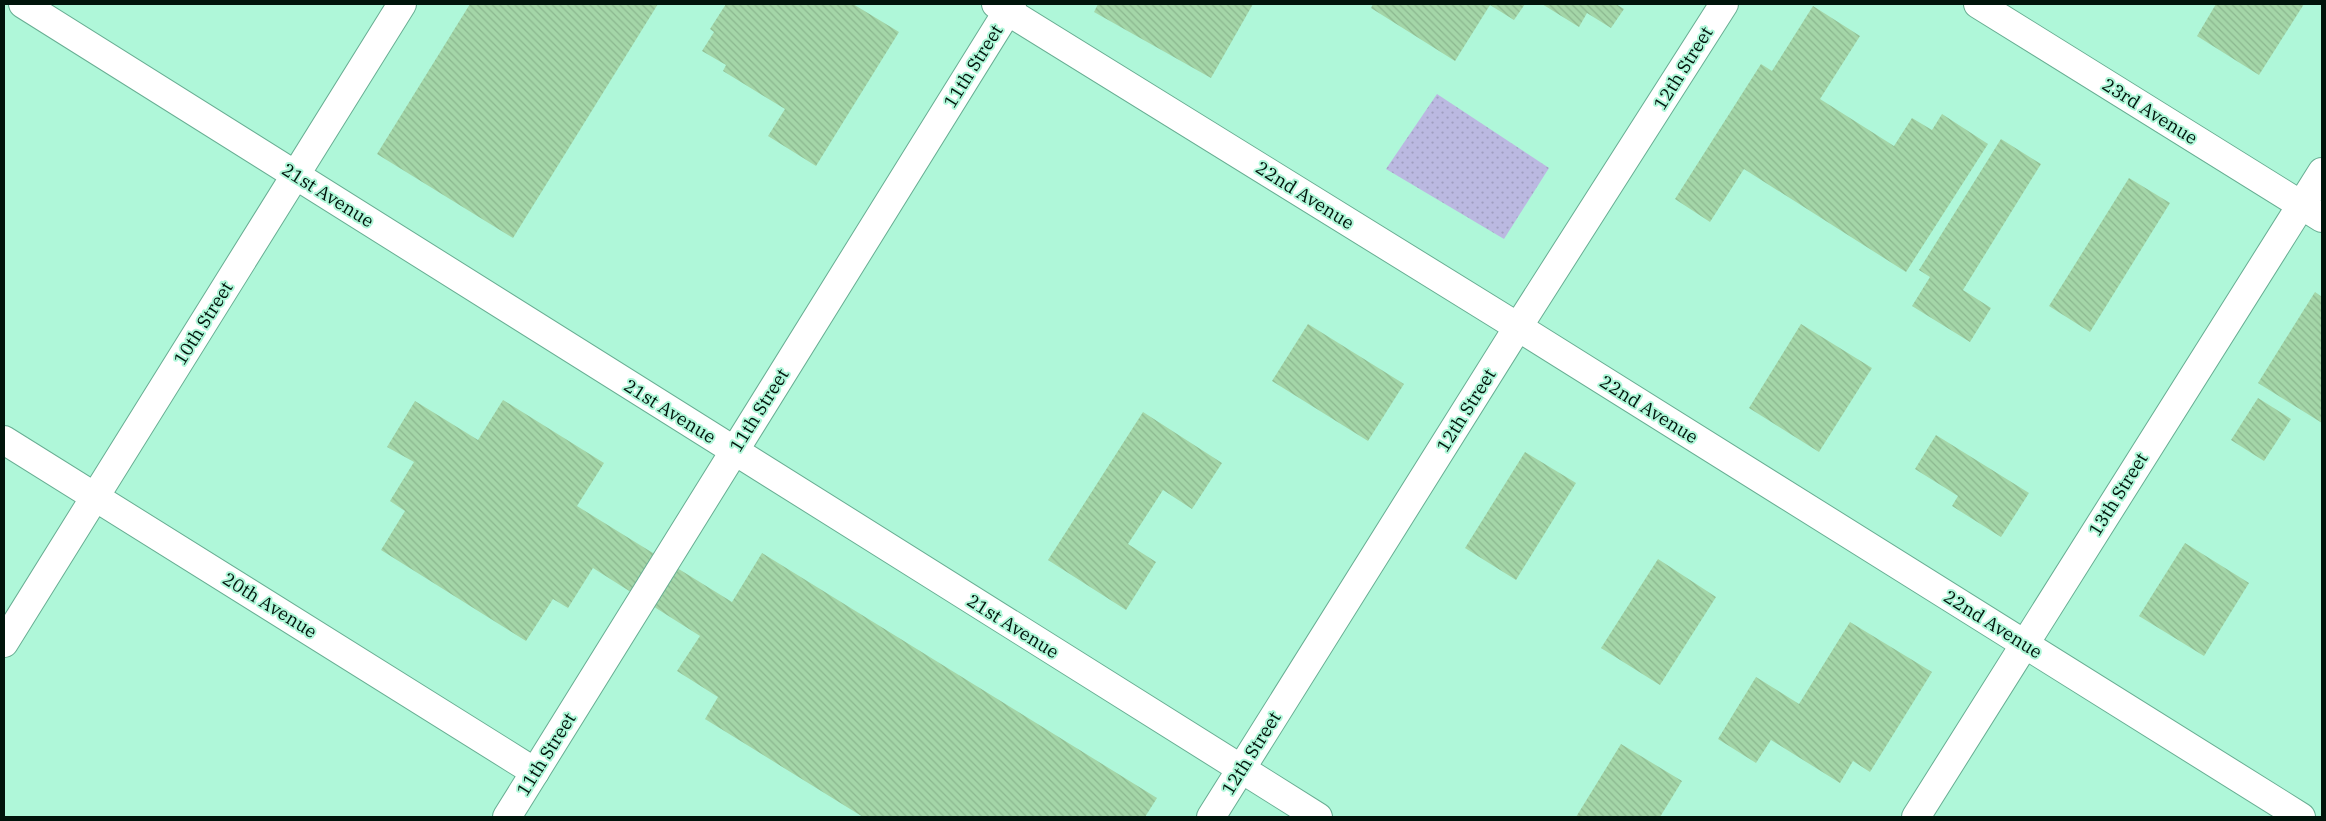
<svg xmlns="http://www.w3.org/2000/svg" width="2326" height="821" viewBox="0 0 2326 821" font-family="'IBM Plex Serif',serif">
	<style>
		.grass { fill: url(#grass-dots) }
		.building { fill: url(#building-back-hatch) }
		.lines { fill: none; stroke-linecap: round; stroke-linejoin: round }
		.minor-casing { stroke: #68ae93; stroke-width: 30 }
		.major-casing { stroke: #68ae93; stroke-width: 30 }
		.minor { stroke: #fff; stroke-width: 28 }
		.major { stroke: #fff; stroke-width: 28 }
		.labels { text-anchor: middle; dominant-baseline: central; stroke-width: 4; stroke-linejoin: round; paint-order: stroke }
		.street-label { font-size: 18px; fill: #00140b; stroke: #aff7d9 }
	</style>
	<defs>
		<pattern id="grass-dots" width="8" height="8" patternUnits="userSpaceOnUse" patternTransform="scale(1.25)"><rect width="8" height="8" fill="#bbb9e1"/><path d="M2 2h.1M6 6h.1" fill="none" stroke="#9f9ec0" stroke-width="1.8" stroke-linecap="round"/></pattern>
		<pattern id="building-back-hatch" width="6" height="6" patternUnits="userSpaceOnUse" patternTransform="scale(1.25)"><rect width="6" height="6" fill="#a4d6a8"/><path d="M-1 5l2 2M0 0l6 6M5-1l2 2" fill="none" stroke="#8bb78f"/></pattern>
	</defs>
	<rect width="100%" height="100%" fill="#aff7d9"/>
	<path class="grass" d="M1437,94l112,74 -45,71 -118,-70z"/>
	<g class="building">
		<path d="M470,4h188l-145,234 -136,-84z"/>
		<path d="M726,4h127l46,28 -83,134 -48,-30 17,-27 -62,-38 3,-6 -24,-14 12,-19 -4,-3z"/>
		<path d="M1098,4h155l-42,74 -117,-66z"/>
		<path d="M1373,4h152l-11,16 -24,-15 -35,56 -84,-53z"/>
		<path d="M1542,4h74l8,5 -13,19 -24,-15 -8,14z"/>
		<path d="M2216,4h88l-45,71 -62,-39z"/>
		<path d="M1813,6l47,30 -40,63 74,47 18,-28 20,12 10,-16 46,30 -82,128 -162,-103 -34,53 -35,-23 86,-135 11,7z"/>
		<path d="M2001,139l40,25 -78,126 28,18 -21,34 -58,-36 18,-29 -11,-7z"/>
		<path d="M2129,178l41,25 -80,129 -41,-26z"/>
		<path d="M2315,292l7,5v126l-64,-40z"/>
		<path d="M1308,324l96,60 -36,57 -96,-60z"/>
		<path d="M1801,324l71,44 -53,84 -70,-44z"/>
		<path d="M2258,398l33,21 -27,42 -33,-21z"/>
		<path d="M503,400l101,63 -27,43 155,96 30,-49 395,245 -12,19h-282l-158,-98 13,-22 -41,-26 23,-35 -107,-68 -25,40 -15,-9 -27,42 -145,-91 24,-39 -15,-10 24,-39 -27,-15 28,-46 63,39z"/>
		<path d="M1143,412l79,51 -30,46 -29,-19 -35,54 28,18 -30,48 -78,-50z"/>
		<path d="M1936,435l93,58 -28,44 -49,-31 6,-10 -43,-27z"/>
		<path d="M1525,452l51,31 -60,97 -51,-32z"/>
		<path d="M2185,543l64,40 -45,73 -65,-40z"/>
		<path d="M1658,559l58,38 -56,88 -59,-37z"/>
		<path d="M1850,622l82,50 -62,100 -17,-11 -13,22 -69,-43 -15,23 -38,-24 38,-62 43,27z"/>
		<path d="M1621,744l61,37 -22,36h-84z"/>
	</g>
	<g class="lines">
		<g class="minor-casing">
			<g id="minor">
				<path d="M23,4l1295,813"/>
				<path d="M4,440l531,332"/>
				<path d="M4,643l398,-639"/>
				<path d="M507,817l505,-813"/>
				<path d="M1211,817l307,-490 206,-323"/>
				<path d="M1916,817l406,-645"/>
			</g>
		</g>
		<g class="major-casing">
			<g id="major">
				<path d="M996,4l522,323 783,490"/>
				<path d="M1978,4l344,214"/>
			</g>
		</g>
		<use href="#minor" class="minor"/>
		<use href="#major" class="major"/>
	</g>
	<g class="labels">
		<g class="street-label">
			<text transform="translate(973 66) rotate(-58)">11th Street</text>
			<text transform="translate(1683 68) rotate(-58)">12th Street</text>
			<text transform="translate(2150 111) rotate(32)">23rd Avenue</text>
			<text transform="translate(328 195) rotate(32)">21st Avenue</text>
			<text transform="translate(1305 195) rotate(32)">22nd Avenue</text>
			<text transform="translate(203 323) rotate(-58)">10th Street</text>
			<text transform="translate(1649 409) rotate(32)">22nd Avenue</text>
			<text transform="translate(759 410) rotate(-58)">11th Street</text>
			<text transform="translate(1466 410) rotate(-58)">12th Street</text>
			<text transform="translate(670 411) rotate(32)">21st Avenue</text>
			<text transform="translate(2118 494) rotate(-58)">13th Street</text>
			<text transform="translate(270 605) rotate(32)">20th Avenue</text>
			<text transform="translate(1993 624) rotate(32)">22nd Avenue</text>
			<text transform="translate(1013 626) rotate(32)">21st Avenue</text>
			<text transform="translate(1251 753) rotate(-58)">12th Street</text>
			<text transform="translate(546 754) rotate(-58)">11th Street</text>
		</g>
	</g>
	<rect width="2326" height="821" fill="none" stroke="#00140b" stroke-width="10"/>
</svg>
